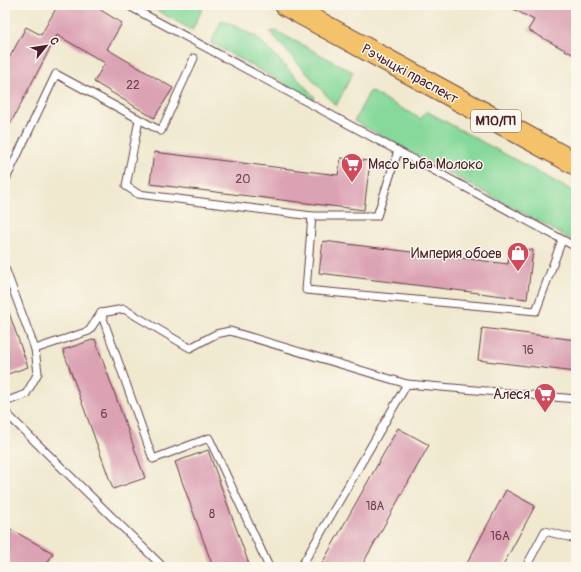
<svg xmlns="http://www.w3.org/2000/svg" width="581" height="572" viewBox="0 0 581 572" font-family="Pangolin,sans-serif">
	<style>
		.green { fill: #86d99a; stroke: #687c62 }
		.building { fill: #dba2b3 }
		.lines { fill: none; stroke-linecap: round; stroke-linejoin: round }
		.service-casing { stroke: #633d44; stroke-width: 9 }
		.primary-casing { stroke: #633d44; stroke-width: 24 }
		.service { stroke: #fff; stroke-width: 7 }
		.primary { stroke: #f3c26a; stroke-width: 22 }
		.labels { text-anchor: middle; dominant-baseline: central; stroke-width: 3; stroke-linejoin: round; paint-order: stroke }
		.number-label { font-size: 12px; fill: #6e404d }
		.shield { fill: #fbf7ec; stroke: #7f6065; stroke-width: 1 }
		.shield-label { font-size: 13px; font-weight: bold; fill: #4a1f2b }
		.street-label { font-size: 14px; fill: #4a1f2b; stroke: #fbf7ec }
		.poi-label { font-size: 14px; fill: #4a1f2b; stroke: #fbf7ec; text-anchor: end }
	</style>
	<rect width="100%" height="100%" fill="#fbf7ec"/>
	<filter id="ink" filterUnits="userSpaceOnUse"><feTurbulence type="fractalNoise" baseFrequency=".025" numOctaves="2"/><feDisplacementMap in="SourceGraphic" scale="8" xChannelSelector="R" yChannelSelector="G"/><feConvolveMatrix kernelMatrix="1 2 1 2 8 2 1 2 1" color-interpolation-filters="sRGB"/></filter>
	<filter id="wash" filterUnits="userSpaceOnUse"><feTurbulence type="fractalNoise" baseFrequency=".012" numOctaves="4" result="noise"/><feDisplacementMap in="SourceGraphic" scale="16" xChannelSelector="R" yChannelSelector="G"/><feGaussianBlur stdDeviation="0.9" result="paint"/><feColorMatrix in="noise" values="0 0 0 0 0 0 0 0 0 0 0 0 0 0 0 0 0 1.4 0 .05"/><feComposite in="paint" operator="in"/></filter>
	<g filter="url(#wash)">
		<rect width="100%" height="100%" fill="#f0e9d0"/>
		<g class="green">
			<path d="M147,5h50l6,3 -11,22z"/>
			<path d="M222,20l35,17 58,60 -1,3 -103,-57z"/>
			<path d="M276,31l77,41 -17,34 -66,-74z"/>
			<path d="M370,91l51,28 5,-8 150,82v49l-222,-121z"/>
		</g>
		<g id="blocks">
			<g class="building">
				<path d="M58,5h34l30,18 -15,26 66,39 -19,30 -60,-36 11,-19 -48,-28 -52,99v-68l21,-39 15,8z"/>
				<path d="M506,5h70v51l-48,-26 6,-10z"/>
				<path d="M154,152l184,23 3,-17 29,3 -6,49 -214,-26z"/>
				<path d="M323,241l185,23 2,-17 23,3 -6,49 -208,-26z"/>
				<path d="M5,307h2l21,60 -23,8z"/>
				<path d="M482,328l94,12v32l-98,-12z"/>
				<path d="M95,339l50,139 -32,11 -50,-139z"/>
				<path d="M398,428l31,17 -68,122h-41z"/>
				<path d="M208,450l42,117h-37l-38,-105z"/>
				<path d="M506,490l29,16 -33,61h-37z"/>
				<path d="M5,526l48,27 -8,14h-40z"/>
			</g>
		</g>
	</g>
	<g filter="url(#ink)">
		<use href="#blocks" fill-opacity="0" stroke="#633d44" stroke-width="1"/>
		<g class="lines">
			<g class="service-casing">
				<g id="service">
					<path d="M127,5l449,242"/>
					<path d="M139,120l-13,66 12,8 174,22 -6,74 230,21 26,-71"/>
					<path d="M5,181l51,-107 105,57 33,-73"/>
					<path d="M312,216h65l21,-65"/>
					<path d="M5,268l30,81 3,24 -12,21 -21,8"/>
					<path d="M101,313l23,-4 66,39 26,-14 14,-3 177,53 -106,183"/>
					<path d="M35,349l54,-18 12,-18 52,146 56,-21 60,129"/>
					<path d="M407,384l169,15"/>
					<path d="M5,412l158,155"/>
					<path d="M526,567l19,-36 27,7h4"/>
				</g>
			</g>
			<g class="primary-casing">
				<path id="primary" d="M286,5l290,159"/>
			</g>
			<use href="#service" class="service"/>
			<use href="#primary" class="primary"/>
		</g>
	</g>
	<defs>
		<g id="supermarket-pin" transform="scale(1.15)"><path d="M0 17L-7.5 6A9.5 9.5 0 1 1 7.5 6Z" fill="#d1495b" stroke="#fbf7ec"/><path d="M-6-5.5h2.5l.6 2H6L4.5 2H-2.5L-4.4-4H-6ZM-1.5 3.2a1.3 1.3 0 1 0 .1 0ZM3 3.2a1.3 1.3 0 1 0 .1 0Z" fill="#fff"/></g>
		<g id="shop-pin" transform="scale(1.15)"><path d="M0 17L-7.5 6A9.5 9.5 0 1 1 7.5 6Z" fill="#d1495b" stroke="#fbf7ec"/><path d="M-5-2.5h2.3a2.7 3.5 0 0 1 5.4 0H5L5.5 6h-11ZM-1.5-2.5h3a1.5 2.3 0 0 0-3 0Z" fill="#fff"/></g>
	</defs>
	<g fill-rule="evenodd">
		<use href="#supermarket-pin" x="352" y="164"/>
		<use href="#shop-pin" x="518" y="253"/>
		<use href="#supermarket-pin" x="545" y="394"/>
	</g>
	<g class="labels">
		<g class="number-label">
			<text x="133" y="85">22</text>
			<text x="243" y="179">20</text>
			<text x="528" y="350">16</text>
			<text x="104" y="414">6</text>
			<text x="375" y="506">18А</text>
			<text x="212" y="514">8</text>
			<text x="500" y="536">16А</text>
		</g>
		<rect class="shield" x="471" y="110" width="50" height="22" rx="3"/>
		<g class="shield-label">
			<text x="496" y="121">М10/П1</text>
		</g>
		<g class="street-label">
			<text transform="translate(410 74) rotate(29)">Рэчыцкі праспект</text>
		</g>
		<g class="poi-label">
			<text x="368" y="164" text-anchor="start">Мясо Рыба Молоко</text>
			<text x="502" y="253">Империя обоев</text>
			<text x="530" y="394">Алеся</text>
		</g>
	</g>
	<rect width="581" height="572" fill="none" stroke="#fbf7ec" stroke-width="20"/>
	<g transform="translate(46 46) rotate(60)" stroke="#fbf7ec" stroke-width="3" paint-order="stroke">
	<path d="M0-3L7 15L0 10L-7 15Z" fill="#4a1f2b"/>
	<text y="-6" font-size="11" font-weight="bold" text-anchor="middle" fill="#4a1f2b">С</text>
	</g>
</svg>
